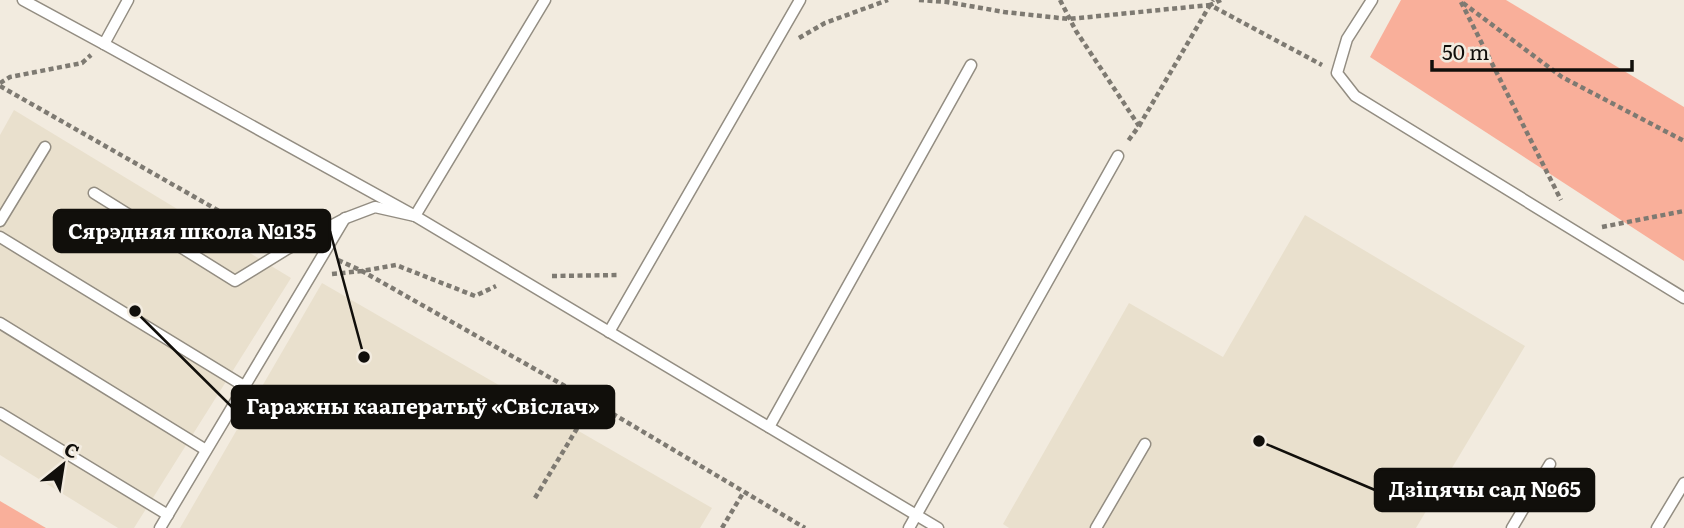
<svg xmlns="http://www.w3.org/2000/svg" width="1684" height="528" viewBox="0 0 1684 528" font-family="Literata,serif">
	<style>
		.built { fill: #e9e0cd }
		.green { fill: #f9af9a }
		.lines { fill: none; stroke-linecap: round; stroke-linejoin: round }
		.service-casing { stroke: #938d82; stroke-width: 13 }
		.path { stroke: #7e7a72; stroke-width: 4.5; stroke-dasharray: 5 3.5; stroke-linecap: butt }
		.service { stroke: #fff; stroke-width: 10 }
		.leader { fill: none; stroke: #110f0b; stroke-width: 2.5 }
		.callout-dot { fill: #110f0b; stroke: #f2ebdf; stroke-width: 2.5 }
		.callout { fill: #110f0b; stroke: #110f0b; stroke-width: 2.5 }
		.callout-label { font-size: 21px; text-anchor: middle; font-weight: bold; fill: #fff }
	</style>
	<rect width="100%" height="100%" fill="#f2ebdf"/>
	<g class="built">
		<path d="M14,110l277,168 -157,250h-16l-118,-73v-320z"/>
		<path d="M1305,215l220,131 -109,182h-407l-6,-4 126,-221 94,54z"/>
		<path d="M322,283l390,225 -12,20h-520z"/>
	</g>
	<g class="green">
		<path d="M1401,0h105l178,107v154l-314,-204z"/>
		<path d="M0,501l46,27h-46z"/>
	</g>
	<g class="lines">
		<g class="service-casing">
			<g id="service">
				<path d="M23,0l81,44"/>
				<path d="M128,0l-24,44 311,172 523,312"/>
				<path d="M1372,0l-25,39 -10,34 18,23 329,202"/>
				<path d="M94,193l141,88 52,-32 59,-31 29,-11 40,9 130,-216"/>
				<path d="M0,221l45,-74"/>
				<path d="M0,237l244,149"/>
				<path d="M0,323l206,127"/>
				<path d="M609,332l191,-332"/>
				<path d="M0,413l168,102"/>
				<path d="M769,427l202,-362"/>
				<path d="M160,528l185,-310"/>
				<path d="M909,528l209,-372"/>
				<path d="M1096,528l49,-84"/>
				<path d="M1512,528l38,-64"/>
				<path d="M1657,528l27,-45"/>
			</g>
		</g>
		<g class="path">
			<path d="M919,0l28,2 57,10 65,7 141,-14 3,-5"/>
			<path d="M1060,0l16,31 63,95 -11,15"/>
			<path d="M1221,0l-11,5 112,60"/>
			<path d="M1461,2l100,198"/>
			<path d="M1463,3l99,74 122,64"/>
			<path d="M799,38l26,-15 63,-23"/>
			<path d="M0,83l10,-6 72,-14 9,-8"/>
			<path d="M0,86l270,154"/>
			<path d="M1139,126l71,-121"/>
			<path d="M1602,227l82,-16"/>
			<path d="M338,260l24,11 231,131 212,126"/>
			<path d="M332,274l30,-3 34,-6 79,31 21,-10"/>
			<path d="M552,276l68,-1"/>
			<path d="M535,498l58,-96"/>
			<path d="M722,528l21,-35"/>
		</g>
		<use href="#service" class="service"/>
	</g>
	<path class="leader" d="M364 357L330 231M135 311L232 407M1259 441L1375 490"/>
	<g class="callout-dot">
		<circle cx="364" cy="357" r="7"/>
		<circle cx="135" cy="311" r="7"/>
		<circle cx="1259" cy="441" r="7"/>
	</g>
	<g class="callout">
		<rect x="54" y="210" width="276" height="42" rx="7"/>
		<rect x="232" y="386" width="382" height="42" rx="7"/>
		<rect x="1375" y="469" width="219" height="42" rx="7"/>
	</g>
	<g class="callout-label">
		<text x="192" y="239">Сярэдняя школа №135</text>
		<text x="423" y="414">Гаражны кааператыў «Свіслач»</text>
		<text x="1485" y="497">Дзіцячы сад №65</text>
	</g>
	<g transform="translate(63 465) rotate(30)" stroke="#f2ebdf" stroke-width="5" paint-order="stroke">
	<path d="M0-5L12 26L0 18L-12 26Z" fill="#110f0b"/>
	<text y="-10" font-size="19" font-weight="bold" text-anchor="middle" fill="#110f0b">С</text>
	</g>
	<path d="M1432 60v10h200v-10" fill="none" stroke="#110f0b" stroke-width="3.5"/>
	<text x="1442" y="60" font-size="21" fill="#110f0b" stroke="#f2ebdf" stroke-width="5" paint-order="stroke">50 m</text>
</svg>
